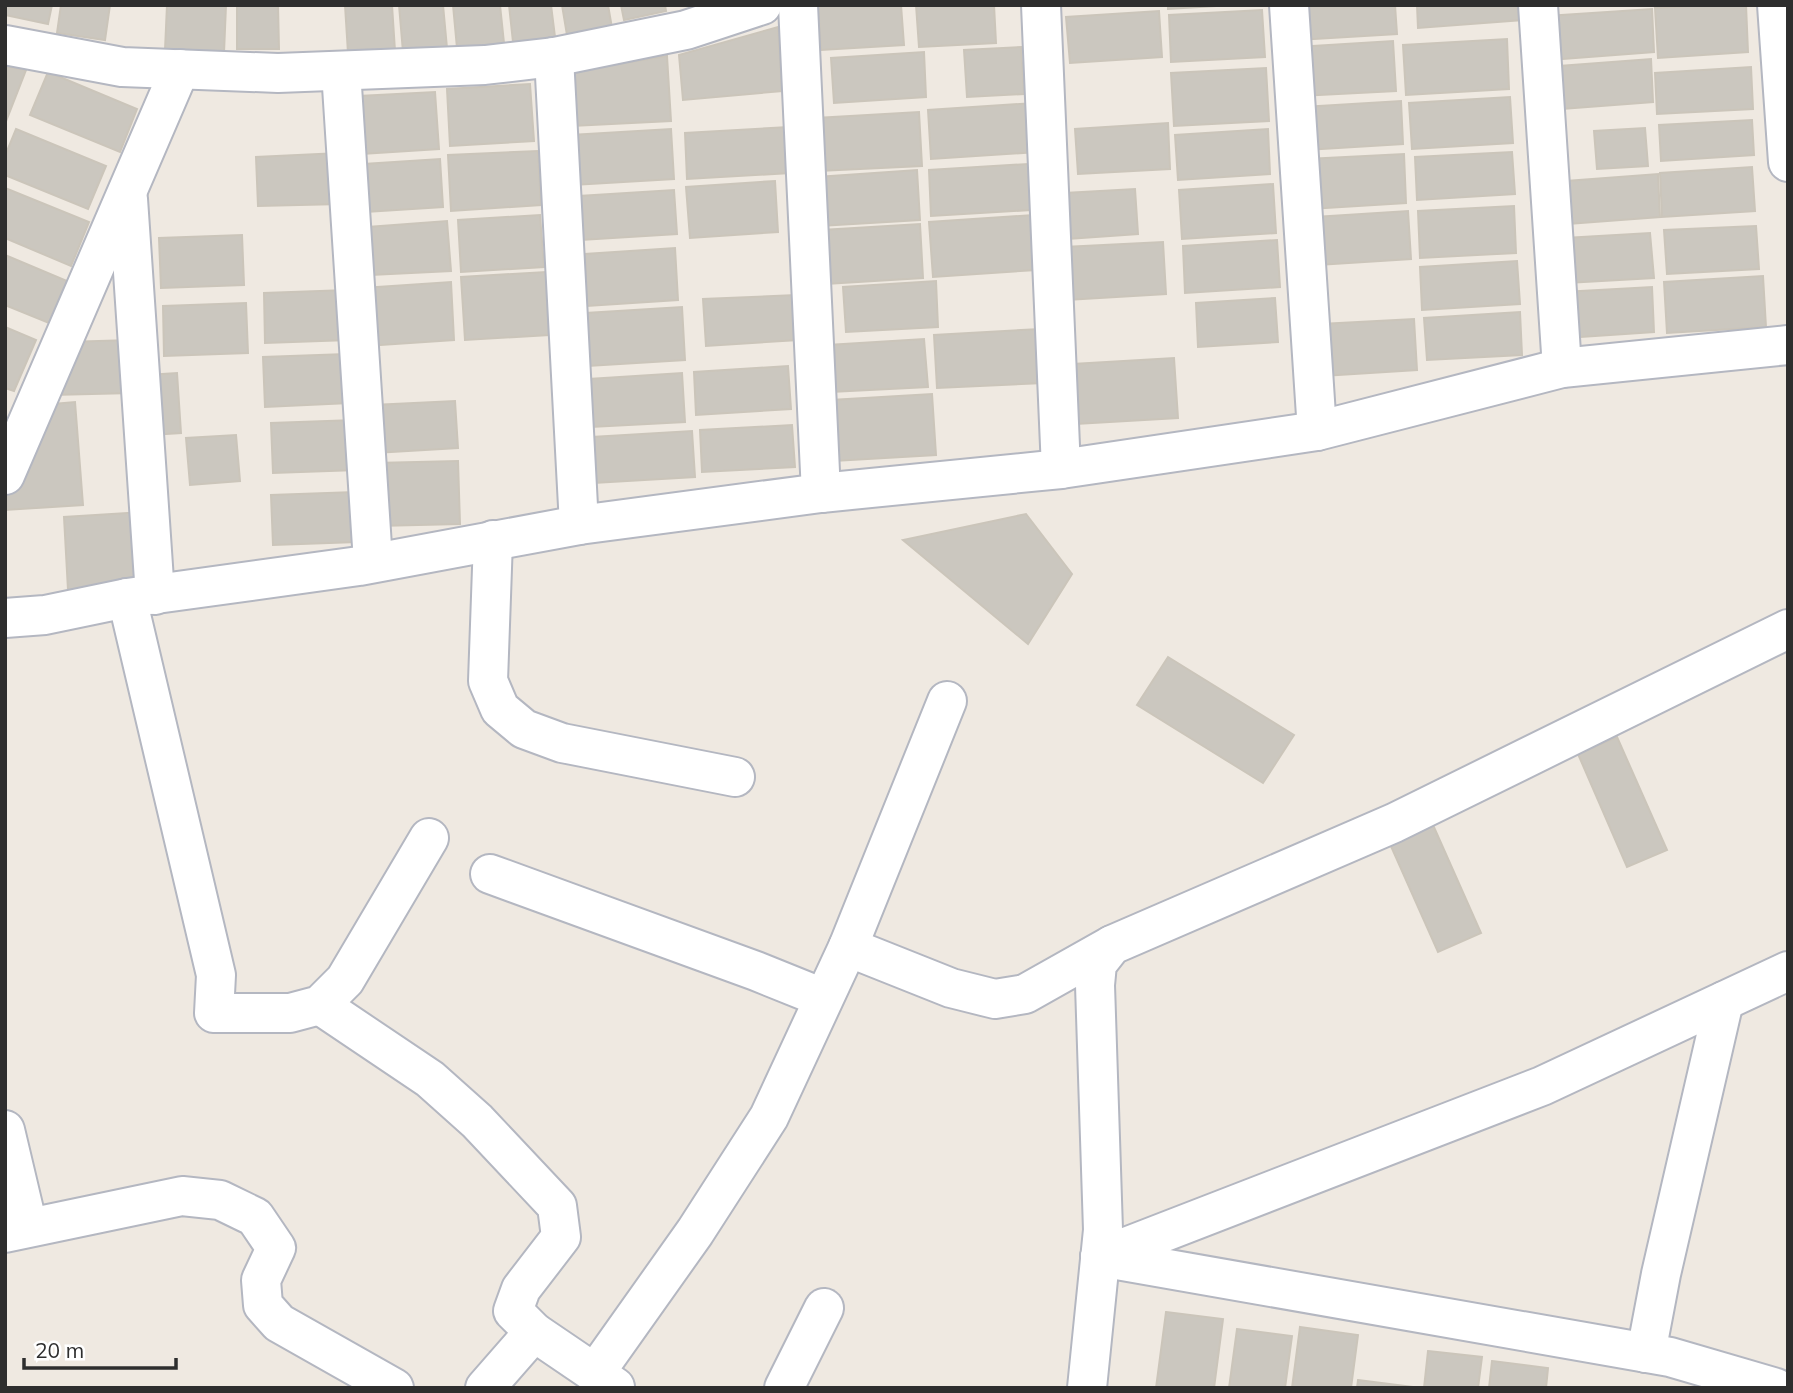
<svg xmlns="http://www.w3.org/2000/svg" width="1793" height="1393" viewBox="0 0 1793 1393" font-family="Mulish,sans-serif">
	<style>
		.building { fill: #cbc7bf; stroke: #cbc5ba; stroke-width: 2 }
		.lines { fill: none; stroke-linecap: round; stroke-linejoin: round }
		.street-casing { stroke: #b4b7c1; stroke-width: 42 }
		.street { stroke: #fff; stroke-width: 38 }
	</style>
	<rect width="100%" height="100%" fill="#efe9e1"/>
	<g class="building">
		<path d="M5,5h47l-4,19 -43,-9z"/>
		<path d="M61,5h49l-5,35 -48,-7z"/>
		<path d="M167,5h59l-2,48 -59,-3z"/>
		<path d="M237,5h41l1,44h-42z"/>
		<path d="M345,5h47l3,46 -47,2z"/>
		<path d="M399,5h44l4,43 -44,4z"/>
		<path d="M453,5h47l4,38 -47,5z"/>
		<path d="M509,5h42l4,32 -42,5z"/>
		<path d="M562,5h46l4,23 -45,7z"/>
		<path d="M621,5h44l1,6 -42,9z"/>
		<path d="M818,5h83l3,40 -83,5z"/>
		<path d="M916,5h78l2,38 -77,4z"/>
		<path d="M1168,5h65l-65,4z"/>
		<path d="M1297,5h98l2,29 -99,6z"/>
		<path d="M1417,5h105l1,15 -105,8z"/>
		<path d="M1706,5h40l2,47 -90,6 -3,-50z"/>
		<path d="M1652,9l2,43 -104,8 -3,-44z"/>
		<path d="M1262,10l3,47 -94,5 -2,-47z"/>
		<path d="M1159,11l3,46 -92,6 -4,-46z"/>
		<path d="M778,27l4,64 -99,9 -4,-45z"/>
		<path d="M1507,39l2,50 -103,6 -3,-50z"/>
		<path d="M1393,41l3,50 -96,5 -3,-49z"/>
		<path d="M1021,47l3,47 -57,3 -3,-47z"/>
		<path d="M924,52l2,45 -92,6 -3,-45z"/>
		<path d="M667,56l4,65 -99,5 -2,-54z"/>
		<path d="M1651,59l2,43 -104,8 -3,-43z"/>
		<path d="M5,66l21,4 -21,54z"/>
		<path d="M1751,67l2,42 -96,5 -2,-41z"/>
		<path d="M1266,68l3,53 -95,5 -3,-53z"/>
		<path d="M48,72l89,37 -17,43 -90,-37z"/>
		<path d="M530,84l4,57 -84,5 -3,-57z"/>
		<path d="M435,92l4,57 -77,5 -3,-58z"/>
		<path d="M1510,97l3,46 -101,6 -3,-46z"/>
		<path d="M1401,101l2,43 -97,6 -3,-43z"/>
		<path d="M1034,103l3,49 -106,7 -3,-49z"/>
		<path d="M919,112l3,54 -103,5 -3,-53z"/>
		<path d="M1752,120l2,35 -93,6 -2,-36z"/>
		<path d="M1168,123l2,46 -92,5 -3,-45z"/>
		<path d="M788,127l2,46 -103,6 -2,-46z"/>
		<path d="M1645,128l3,38 -51,3 -3,-38z"/>
		<path d="M16,129l90,37 -18,43 -83,-34v-19z"/>
		<path d="M671,129l3,50 -101,6 -2,-50z"/>
		<path d="M1268,129l2,45 -92,6 -3,-45z"/>
		<path d="M538,151l3,54 -90,6 -3,-56z"/>
		<path d="M1512,152l3,42 -98,6 -2,-43z"/>
		<path d="M339,153l2,51 -83,2 -2,-49z"/>
		<path d="M1404,154l2,49 -96,6 -3,-50z"/>
		<path d="M440,159l3,48 -77,5 -2,-48z"/>
		<path d="M1028,164l3,46 -100,6 -2,-46z"/>
		<path d="M1752,167l3,44 -93,6 -2,-44z"/>
		<path d="M917,170l3,50 -100,6 -3,-49z"/>
		<path d="M1658,174l2,43 -105,8 -2,-43z"/>
		<path d="M775,181l3,51 -88,6 -4,-51z"/>
		<path d="M1273,184l3,49 -94,6 -3,-49z"/>
		<path d="M5,188l84,34 -18,44 -66,-28z"/>
		<path d="M1135,189l3,45 -70,5 -3,-46z"/>
		<path d="M674,190l3,44 -96,6 -2,-44z"/>
		<path d="M1514,206l2,47 -96,5 -2,-47z"/>
		<path d="M1408,211l3,48 -93,6 -3,-48z"/>
		<path d="M540,215l4,52 -83,5 -3,-52z"/>
		<path d="M1033,215l3,55 -103,7 -4,-55z"/>
		<path d="M447,221l4,50 -80,4 -3,-48z"/>
		<path d="M920,224l3,54 -97,6 -4,-54z"/>
		<path d="M1756,226l3,43 -92,5 -3,-44z"/>
		<path d="M1650,233l4,45 -87,5 -2,-45z"/>
		<path d="M242,235l2,50 -83,3 -2,-50z"/>
		<path d="M1277,240l3,47 -95,6 -2,-47z"/>
		<path d="M1163,242l3,52 -99,6 -3,-53z"/>
		<path d="M675,248l3,52 -91,6 -2,-52z"/>
		<path d="M5,255l62,26 -18,42 -44,-18z"/>
		<path d="M1517,261l3,43 -98,6 -2,-43z"/>
		<path d="M546,272l3,63 -84,5 -4,-63z"/>
		<path d="M1763,276l3,51 -99,6 -3,-51z"/>
		<path d="M936,281l2,46 -92,5 -3,-45z"/>
		<path d="M451,282l3,58 -88,6 -3,-58z"/>
		<path d="M1652,287l2,45 -88,6 -3,-46z"/>
		<path d="M347,290l2,50 -84,3 -1,-50z"/>
		<path d="M796,295l2,45 -92,6 -3,-47z"/>
		<path d="M1275,298l3,44 -80,5 -2,-44z"/>
		<path d="M246,303l2,50 -84,3 -1,-50z"/>
		<path d="M682,307l3,53 -97,6 -2,-53z"/>
		<path d="M1520,312l2,43 -95,5 -3,-42z"/>
		<path d="M1414,319l3,51 -94,6 -2,-52z"/>
		<path d="M5,327l31,13 -22,51 -9,-3z"/>
		<path d="M1040,329l3,54 -106,5 -3,-53z"/>
		<path d="M924,339l4,48 -97,5 -3,-47z"/>
		<path d="M131,340l1,53 -80,2 14,-53z"/>
		<path d="M346,354l3,49 -84,4 -2,-50z"/>
		<path d="M1174,358l4,60 -102,6 -3,-60z"/>
		<path d="M788,366l3,43 -95,6 -2,-43z"/>
		<path d="M177,373l4,60 -30,2 -4,-60z"/>
		<path d="M682,373l3,49 -94,5 -2,-48z"/>
		<path d="M932,394l4,61 -102,6 -3,-61z"/>
		<path d="M455,401l3,47 -83,5 -2,-48z"/>
		<path d="M75,402l8,103 -78,5v-15l36,-90z"/>
		<path d="M355,420l2,50 -84,3 -2,-50z"/>
		<path d="M792,425l3,42 -93,5 -2,-42z"/>
		<path d="M692,431l3,46 -101,6 -2,-46z"/>
		<path d="M236,435l4,46 -50,4 -4,-47z"/>
		<path d="M458,461l2,63 -83,2 -2,-63z"/>
		<path d="M355,492l2,50 -84,3 -2,-50z"/>
		<path d="M143,512l5,73 -80,5 -4,-73z"/>
		<path d="M1026,514l46,60 -44,70 -125,-104z"/>
		<path d="M1168,657l126,78 -31,48 -126,-78z"/>
		<path d="M1617,737l50,113 -40,17 -49,-113z"/>
		<path d="M1433,825l48,108 -43,19 -48,-108z"/>
		<path d="M1166,1312l57,7 -9,69h-58z"/>
		<path d="M1300,1327l58,8 -7,53h-59z"/>
		<path d="M1237,1329l55,7 -7,52h-56z"/>
		<path d="M1428,1351l54,6 -4,31h-54z"/>
		<path d="M1492,1361l56,7 -2,20h-57z"/>
		<path d="M1358,1380l55,7 -56,1z"/>
	</g>
	<g class="lines">
		<g class="street-casing">
			<g id="street">
				<path d="M798,5l23,488"/>
				<path d="M1041,5l20,464"/>
				<path d="M1289,5l28,426"/>
				<path d="M1538,5l24,363"/>
				<path d="M1777,5l11,157"/>
				<path d="M5,45l117,22 156,6 207,-8 69,-8 132,-27 76,-25"/>
				<path d="M554,57l25,468"/>
				<path d="M341,71l32,491"/>
				<path d="M128,199l27,396"/>
				<path d="M5,475l175,-406"/>
				<path d="M493,540l-5,141 12,28 24,20 38,14 173,34"/>
				<path d="M127,598l89,377 -2,38h76l30,-8 25,-25 84,-142"/>
				<path d="M5,618l40,-3 82,-17 232,-32 220,-41 242,-32 240,-24 256,-38 245,-63 226,-23"/>
				<path d="M490,874l266,97 67,27"/>
				<path d="M848,947l103,41 44,11 30,-5 87,-49"/>
				<path d="M320,1005l110,74 47,42 80,85 4,31 -40,52 -8,22 21,21 81,55"/>
				<path d="M5,1130l23,97"/>
				<path d="M5,1233l177,-37 38,4 35,17 21,31 -15,32 2,25 16,18 115,65"/>
				<path d="M1100,1257l442,-171 246,-115"/>
				<path d="M1100,1257l570,100 106,31"/>
				<path d="M1646,1353l15,-79 63,-273"/>
				<path d="M595,1373l100,-141 74,-115 79,-170 99,-246"/>
				<path d="M485,1388l49,-56"/>
				<path d="M784,1388l40,-80"/>
				<path d="M1087,1388l16,-158 -8,-245 2,-21 15,-19 282,-122 394,-194"/>
			</g>
		</g>
		<use href="#street" class="street"/>
	</g>
	<rect width="1793" height="1393" fill="none" stroke="#2e2e2e" stroke-width="14"/>
	<path d="M24 1358v10h152v-10" fill="none" stroke="#2e2e2e" stroke-width="3.5"/>
	<text x="35" y="1358" font-size="21" fill="#2e2e2e" stroke="#ffffff" stroke-width="5" paint-order="stroke">20 m</text>
</svg>
